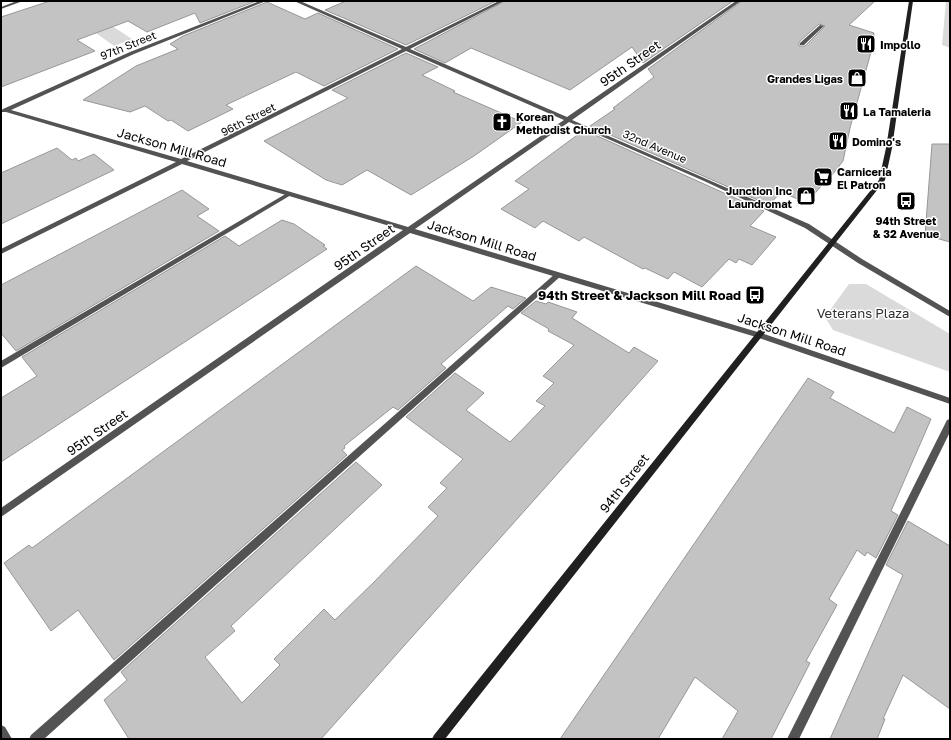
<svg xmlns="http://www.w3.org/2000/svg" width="951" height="740" viewBox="0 0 951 740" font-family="'Golos Text',sans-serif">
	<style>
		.green { fill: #dadada }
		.building { fill: #c3c3c3; stroke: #979797; fill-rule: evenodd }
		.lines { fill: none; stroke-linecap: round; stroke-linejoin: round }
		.lane { fill: #535353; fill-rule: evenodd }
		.street { fill: #535353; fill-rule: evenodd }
		.secondary { fill: #202020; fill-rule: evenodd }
		.labels { text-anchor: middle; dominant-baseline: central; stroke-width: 3; stroke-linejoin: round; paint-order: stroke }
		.far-poi-label { font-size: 11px; font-weight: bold; fill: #000; stroke: #fff; text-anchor: start }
		.far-street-label { font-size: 11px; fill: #000; stroke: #fff }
		.street-label { font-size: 13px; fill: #000; stroke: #fff }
		.poi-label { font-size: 13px; font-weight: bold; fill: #000; stroke: #fff; text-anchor: end }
		.park-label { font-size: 13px; fill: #313131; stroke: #fff }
	</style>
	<rect width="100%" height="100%" fill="#fff"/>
	<g class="green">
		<path d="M946,1h4v47l-8,-3z"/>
		<path d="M112,26l20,13 -18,7 -18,-13z"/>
		<path d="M849,284h17l84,50v38l-117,-42 -8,-13z"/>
	</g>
	<g class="building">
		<path d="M50,1h206l-56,22 -5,-10 -48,19 -19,-11 -51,19 18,11 -94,36v-70z"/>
		<path d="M346,1h150l-90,44 -81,-35z"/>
		<path d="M505,1h228l-90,62 -11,-16 -62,43 -99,-42 -26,15 -31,-14z"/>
		<path d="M742,1h133l-26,24 25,8 -3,19 -21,76 -7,33 -11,14 -1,-1 -24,29 -26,-11 -12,13 -179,-79 25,-17 -2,-1 41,-31 -6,-8zM819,24l6,2 -20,20h-6v-4z"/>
		<path d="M267,2l38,17 13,-6 80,36 -74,37 -28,-14 -70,33 7,4 -45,22 -17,-11 -3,1 -23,-15 -15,6 -47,-12 53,-34 42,-17 -8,-5 13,-8z"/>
		<path d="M406,53l32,14 -16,8 33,16 -2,1 69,30 -48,34 -63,39 -44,-25 -25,15 -16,-5 -62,-39 84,-43 -16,-8z"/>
		<path d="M584,130l180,81 -14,15 26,11 -24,28 -13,-6 -3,4 -7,-4 -27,28 -28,-15 -6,7 -23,-11 -2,1 -59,-32 -5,4 -36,-20 -8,7 -34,-19 28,-20 -14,-8z"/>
		<path d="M932,144h18v98l-25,-7z"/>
		<path d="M57,148l15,12 4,-2 2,3 16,-7 20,16 -113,54v-51z"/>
		<path d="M182,190l27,19 -12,7 22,15 -203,120 -15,-18v-48z"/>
		<path d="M282,220l12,4 31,21 -2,1 4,3 -326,213v-64l36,-22 -15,-19 203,-121 14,10z"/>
		<path d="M416,266l57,35 18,-14 35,11 -13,11 -5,-3 -67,58 5,4 -48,42 -5,-3 -49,39 1,2 -3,2 5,5 -233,205 -36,-50 -27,21 -47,-68 25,-18 3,3z"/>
		<path d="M536,301l10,3 2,-2 29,10 -5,6 57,35 5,-6 24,14 -337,378h-192l-25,-39 23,-20 -6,-8 235,-210 26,23 -151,141 4,5 -30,26 37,46 38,-38 -6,-6 50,-50 11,11 39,-38 64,-66 -10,-9 19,-19 -7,-5 23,-24 -57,-42 49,-44 29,20 -18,17 44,32 35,-36 -9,-5 18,-18 -11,-7 31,-31 -26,-14 1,-2 -28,-16z"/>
		<path d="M808,378l26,14 -4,6 64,35 13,-26 24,12 -40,92 7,4 -22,43 -9,-6 -2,4 -8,-6 -28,49 8,6 -31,56 4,2 -39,76h-49l16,-28 -43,-34 -37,62h-98z"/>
		<path d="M908,521l42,25v163l-47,-34 -20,44h2l-8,20h-47l73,-164 -17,-10z"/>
	</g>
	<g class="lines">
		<g class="lane">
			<path d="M820,25l4,1 -20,19h-4v-2z"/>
			<path d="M289,192l2,1v2l-290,173v-7z"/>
			<path d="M556,273h4l2,2 -518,464h-15l2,-4z"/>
			<path d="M950,419v13l-151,307h-12l160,-319z"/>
		</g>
		<g class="street">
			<path d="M17,1h6l-22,8v-2z"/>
			<path d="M260,1h6l-132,53 -123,56 170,49 221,-110 -108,-48h6l106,46 93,-46h5l-94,48 157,68 169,-116h5l-169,119 237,104 53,35 88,52v6l-92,-54 -53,-35 -101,-47 -135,-59 -154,107 346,104 189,65v6l-194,-67 -346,-104 -409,284v-9l402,-278 -221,-66 -181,90v-5l175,-87 -170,-50h-4l-1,-1 2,-2 127,-57zM406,51l158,69 -156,107 -221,-66z"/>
			<path d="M1,725l4,2 7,12h-11z"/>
		</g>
		<path class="secondary" d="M909,1h4l-21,147 -7,32 -440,559h-13l2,-4 445,-555 7,-32z"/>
	</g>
	<defs>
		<g id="restaurant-square" transform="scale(1)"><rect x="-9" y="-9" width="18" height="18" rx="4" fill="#000" stroke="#fff"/><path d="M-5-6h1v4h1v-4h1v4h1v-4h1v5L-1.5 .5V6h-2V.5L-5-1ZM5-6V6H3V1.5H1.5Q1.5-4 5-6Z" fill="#fff"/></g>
		<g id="shop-square" transform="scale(1)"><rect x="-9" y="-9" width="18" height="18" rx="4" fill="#000" stroke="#fff"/><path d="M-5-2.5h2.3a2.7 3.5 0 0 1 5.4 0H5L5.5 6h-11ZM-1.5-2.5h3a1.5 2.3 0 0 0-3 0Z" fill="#fff"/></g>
		<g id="church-square" transform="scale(1)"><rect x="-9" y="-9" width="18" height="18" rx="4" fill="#000" stroke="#fff"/><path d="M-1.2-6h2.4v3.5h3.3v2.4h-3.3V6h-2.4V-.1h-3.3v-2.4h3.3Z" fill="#fff"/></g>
		<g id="supermarket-square" transform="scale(1)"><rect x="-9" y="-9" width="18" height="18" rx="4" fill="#000" stroke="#fff"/><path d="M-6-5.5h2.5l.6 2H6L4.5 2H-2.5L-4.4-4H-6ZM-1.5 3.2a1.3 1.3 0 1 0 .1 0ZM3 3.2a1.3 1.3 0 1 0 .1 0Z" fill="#fff"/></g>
		<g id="bus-square" transform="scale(1)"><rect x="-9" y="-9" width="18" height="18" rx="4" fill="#000" stroke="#fff"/><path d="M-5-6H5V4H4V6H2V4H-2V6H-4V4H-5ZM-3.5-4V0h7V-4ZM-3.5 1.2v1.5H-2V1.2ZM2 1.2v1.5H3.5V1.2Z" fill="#fff"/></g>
	</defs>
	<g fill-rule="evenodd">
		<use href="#restaurant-square" x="866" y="44"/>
		<use href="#shop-square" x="857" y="78"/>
		<use href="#restaurant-square" x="849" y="111"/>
		<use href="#church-square" x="502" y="122"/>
		<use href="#restaurant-square" x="838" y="141"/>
		<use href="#supermarket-square" x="823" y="177"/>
		<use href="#shop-square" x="806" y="196"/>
		<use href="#bus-square" x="906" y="201"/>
		<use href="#bus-square" x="755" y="295"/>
	</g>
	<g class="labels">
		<g class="far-poi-label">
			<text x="880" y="44">Impollo</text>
			<text x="843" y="78" text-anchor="end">Grandes Ligas</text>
			<text x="863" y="111">La Tamaleria</text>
			<text x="516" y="116">Korean<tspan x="516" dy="13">Methodist Church</tspan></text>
			<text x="852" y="141">Domino's</text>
			<text x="837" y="171">Carniceria<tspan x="837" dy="13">El Patron</tspan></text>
			<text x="792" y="190" text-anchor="end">Junction Inc<tspan x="792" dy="13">Laundromat</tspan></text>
			<text x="906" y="220" text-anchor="middle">94th Street<tspan x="906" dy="13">&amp; 32 Avenue</tspan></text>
		</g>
		<g class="far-street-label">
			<text transform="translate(128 45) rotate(-22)">97th Street</text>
			<text transform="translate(248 119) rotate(-27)">96th Street</text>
			<text transform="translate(655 146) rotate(23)">32nd Avenue</text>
		</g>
		<g class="street-label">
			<text transform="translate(630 63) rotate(-35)">95th Street</text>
			<text transform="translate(172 147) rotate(16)">Jackson Mill Road</text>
			<text transform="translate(482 240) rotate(17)">Jackson Mill Road</text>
			<text transform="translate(364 247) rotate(-35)">95th Street</text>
			<text transform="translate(792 334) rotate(18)">Jackson Mill Road</text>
			<text transform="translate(97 432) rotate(-35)">95th Street</text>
			<text transform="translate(624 483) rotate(-52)">94th Street</text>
		</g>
		<g class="poi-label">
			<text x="741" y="295">94th Street &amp; Jackson Mill Road</text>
		</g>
		<g class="park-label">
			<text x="863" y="313">Veterans Plaza</text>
		</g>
	</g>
	<rect width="951" height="740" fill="none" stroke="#000000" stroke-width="4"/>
</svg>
